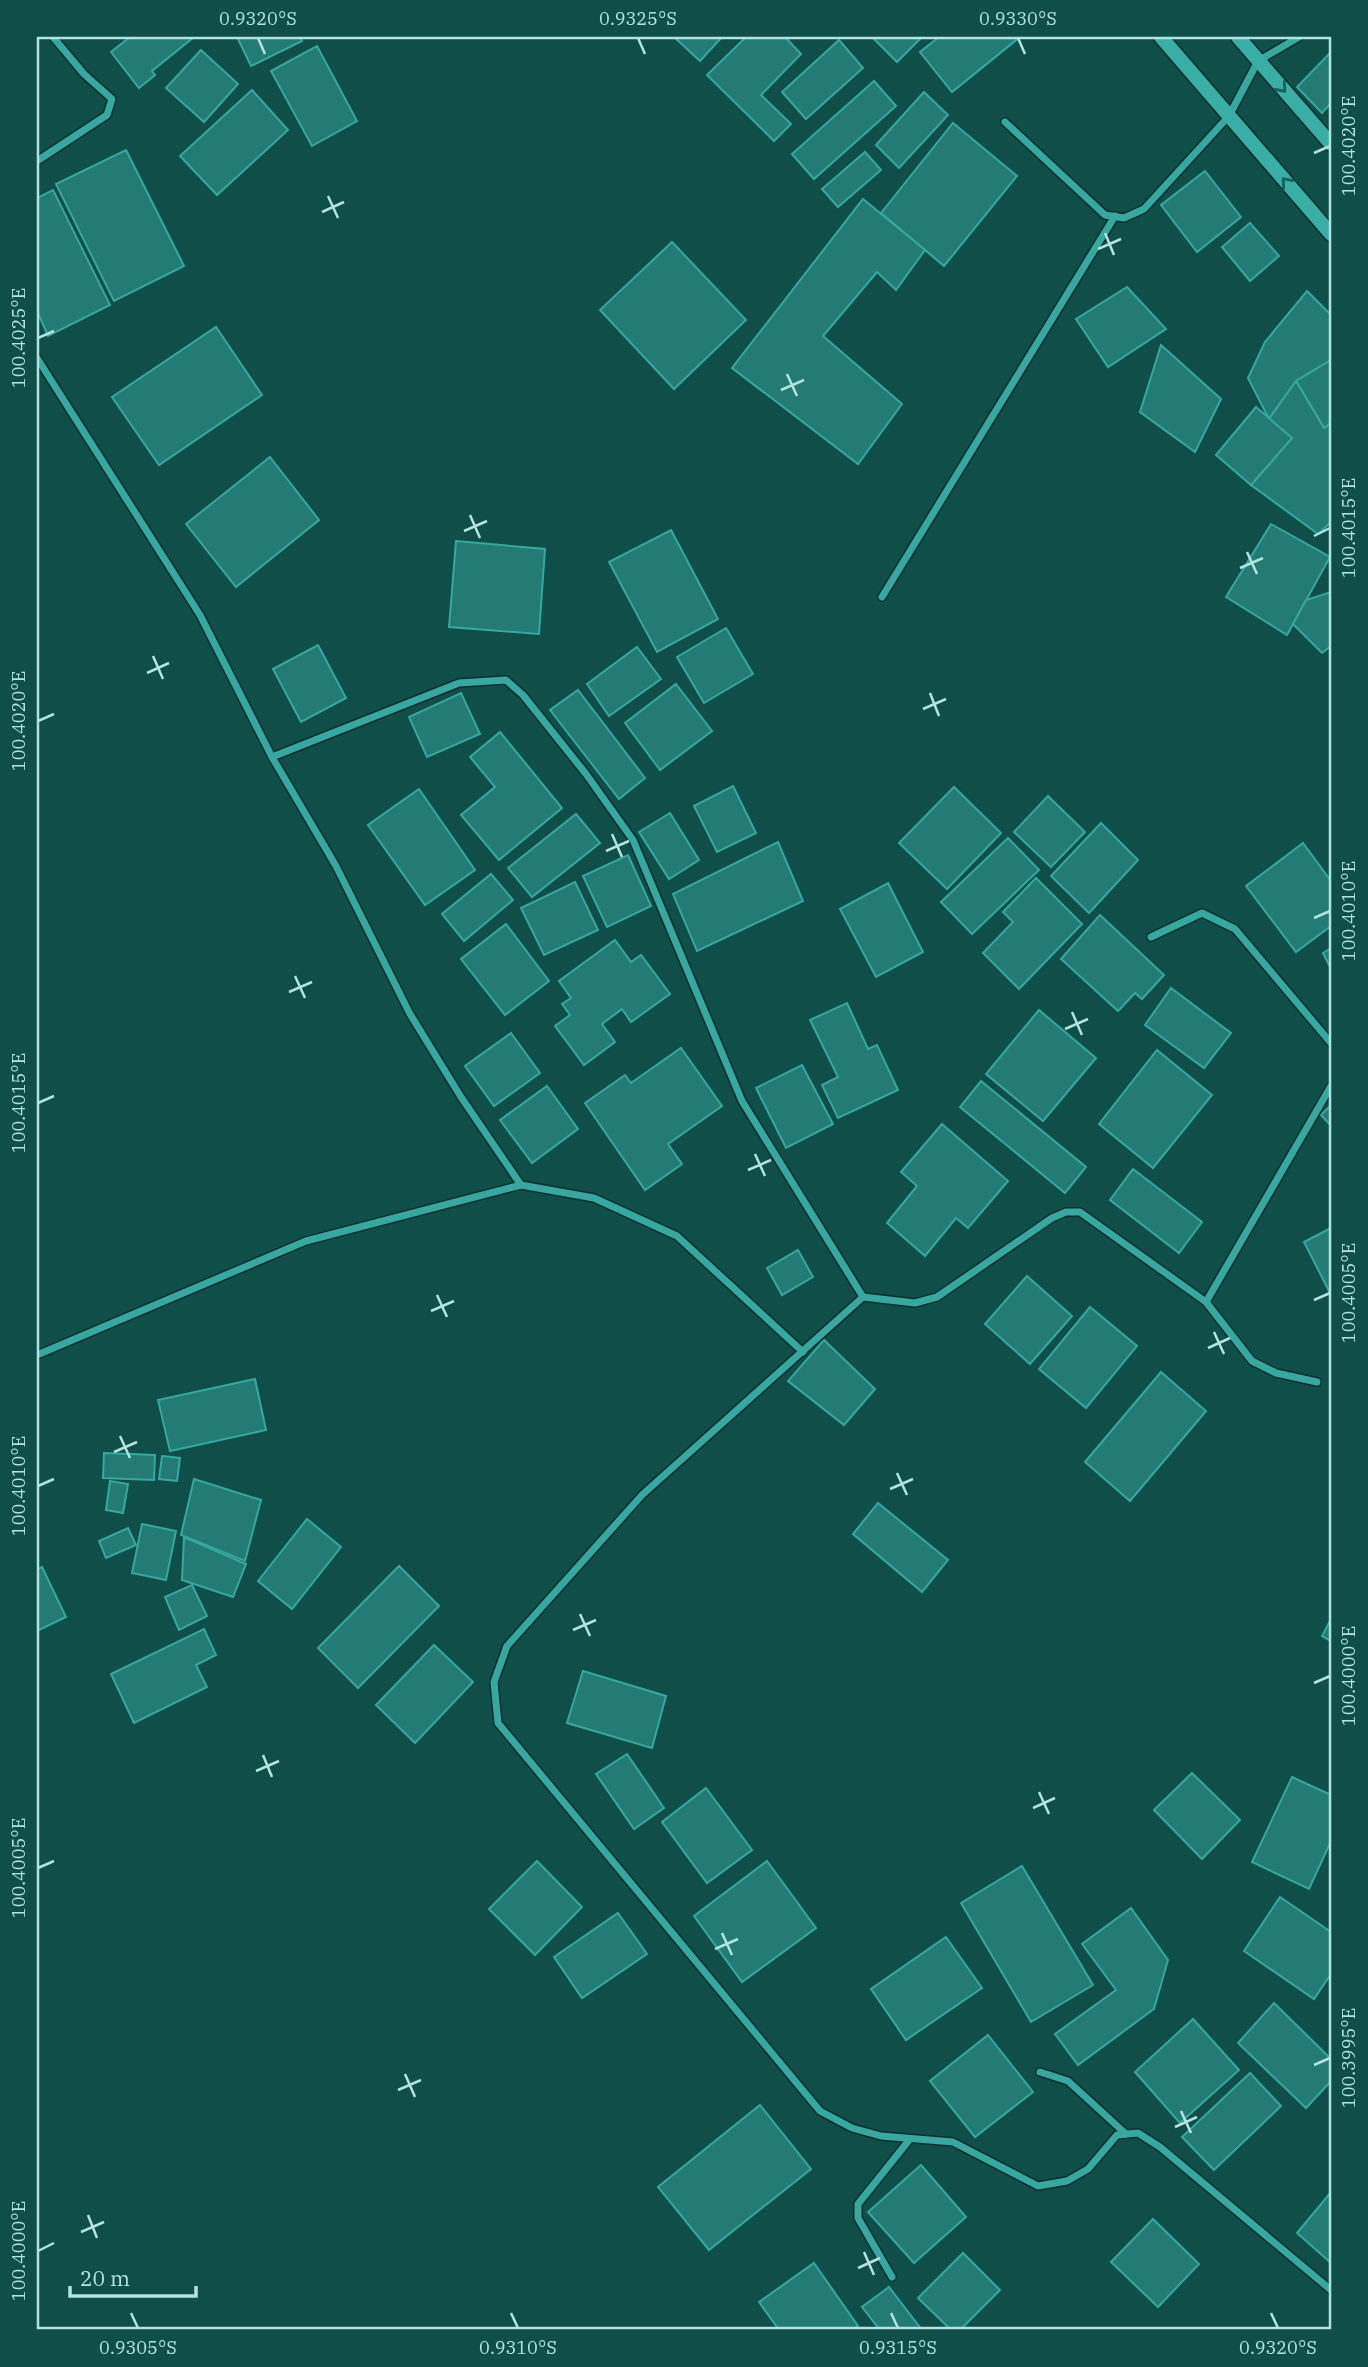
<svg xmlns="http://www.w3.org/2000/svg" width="1368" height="2367" viewBox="0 0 1368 2367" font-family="'IBM Plex Serif',serif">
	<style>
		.building { fill: #247a74; stroke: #36a8a0; stroke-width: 2 }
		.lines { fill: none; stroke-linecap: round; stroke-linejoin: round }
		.minor-casing { stroke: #0d302e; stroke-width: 10 }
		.secondary-casing { stroke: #0d302e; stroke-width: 17 }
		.minor { stroke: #36a8a0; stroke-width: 7 }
		.secondary { stroke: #3aaea5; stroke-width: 14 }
		.oneway { stroke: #18615c }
		.ticks { fill: none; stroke: #b3e3de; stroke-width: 2.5 }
		.neatline { fill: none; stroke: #b3e3de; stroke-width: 2.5 }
		.ticks-label { font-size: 18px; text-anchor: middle; fill: #b3e3de }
	</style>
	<rect width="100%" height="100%" fill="#104e4a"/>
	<g class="building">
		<path d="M130,37h64l-42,34 3,4 -16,13 -28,-36z"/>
		<path d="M237,37h63l2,4 -51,25z"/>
		<path d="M674,37h48l-22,24z"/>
		<path d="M746,37h39l16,17 -40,41 30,29 -17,17 -67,-66z"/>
		<path d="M872,37h50l-25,25z"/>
		<path d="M939,37h81l-68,55 -32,-40z"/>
		<path d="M839,40l24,28 -57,51 -24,-27z"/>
		<path d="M317,46l40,75 -45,25 -41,-75z"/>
		<path d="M201,50l37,34 -34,38 -38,-34z"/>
		<path d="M1331,52v51l-9,10 -25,-26z"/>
		<path d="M874,81l22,25 -82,73 -22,-25z"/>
		<path d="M252,90l36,40 -71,65 -37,-39z"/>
		<path d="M924,92l24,23 -49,53 -23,-23z"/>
		<path d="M953,123l64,53 -73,90 -63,-53z"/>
		<path d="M126,150l58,116 -70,35 -58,-117z"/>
		<path d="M865,152l16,18 -43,37 -16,-18z"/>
		<path d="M1205,171l36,46 -44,35 -36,-47z"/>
		<path d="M53,190l57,115 -62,31 -11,-25v-113z"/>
		<path d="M863,199l62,51 -29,40 -19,-18 -54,64 79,68 -44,60 -126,-96z"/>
		<path d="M1250,223l29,33 -29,25 -28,-34z"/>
		<path d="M672,242l74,78 -72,69 -74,-79z"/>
		<path d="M1127,287l39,42 -58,38 -32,-48z"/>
		<path d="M1307,291l24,24v45l-35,21 -27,38 -21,-41 17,-36z"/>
		<path d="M216,327l46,68 -103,70 -47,-68z"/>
		<path d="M1161,345l60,54 -26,53 -55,-40z"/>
		<path d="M1331,360v63l-7,5 -28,-47z"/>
		<path d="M1296,381l28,47 7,-5v99l-13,12 -67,-49 41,-47 -23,-19z"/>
		<path d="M1256,407l36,31 -41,47 -35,-30z"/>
		<path d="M270,457l49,63 -83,67 -50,-63z"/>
		<path d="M1271,524l59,33 -43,78 -61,-38z"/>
		<path d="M671,530l47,89 -61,33 -48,-90z"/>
		<path d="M456,541l89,8 -6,85 -90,-7z"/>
		<path d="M1331,592v54l-9,7 -29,-29 13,-24z"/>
		<path d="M726,628l27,46 -49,29 -27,-46z"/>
		<path d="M318,645l28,53 -45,24 -28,-53z"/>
		<path d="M637,647l24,32 -52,37 -22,-32z"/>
		<path d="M676,684l36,47 -52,39 -35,-47z"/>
		<path d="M578,690l67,88 -26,21 -69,-89z"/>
		<path d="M461,693l19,41 -53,23 -18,-40z"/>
		<path d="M500,732l62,76 -63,52 -38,-45 34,-28 -25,-30z"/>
		<path d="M733,786l23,47 -39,19 -23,-46z"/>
		<path d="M954,787l47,46 -54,56 -48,-46z"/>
		<path d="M419,789l56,81 -50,35 -57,-80z"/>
		<path d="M1048,796l37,36 -34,35 -37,-35z"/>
		<path d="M670,813l29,47 -30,19 -30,-47z"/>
		<path d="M576,814l24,29 -68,54 -24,-29z"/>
		<path d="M1101,823l37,37 -49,53 -38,-37z"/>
		<path d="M1008,838l31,32 -67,64 -31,-32z"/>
		<path d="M778,842l25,59 -106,50 -24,-57z"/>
		<path d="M1303,843l28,38v45l-35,26 -50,-66z"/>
		<path d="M628,855l23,51 -44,21 -24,-51z"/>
		<path d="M491,874l22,26 -49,41 -22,-27z"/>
		<path d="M1036,878l46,46 -63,65 -36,-36 30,-31 -10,-10z"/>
		<path d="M575,882l23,48 -54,25 -23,-47z"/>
		<path d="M888,883l35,69 -47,25 -36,-68z"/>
		<path d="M1100,915l64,60 -22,24 -7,-6 -17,18 -57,-52z"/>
		<path d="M506,924l43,57 -44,34 -44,-56z"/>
		<path d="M615,940l16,22 10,-7 29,39 -39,28 -9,-13 -20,15 13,18 -31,23 -29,-39 15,-11 -8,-11 9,-6 -12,-17z"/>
		<path d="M1331,948v21l-8,-16z"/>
		<path d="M1171,988l60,45 -27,35 -59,-43z"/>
		<path d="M847,1003l21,46 9,-4 21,45 -60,28 -16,-33 16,-8 -28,-57z"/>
		<path d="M1039,1010l57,48 -53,63 -57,-47z"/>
		<path d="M511,1033l29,40 -46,33 -29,-40z"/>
		<path d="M681,1048l41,58 -54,38 14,20 -37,26 -60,-87 40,-28 6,8z"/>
		<path d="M1157,1050l55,45 -59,73 -54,-44z"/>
		<path d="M802,1065l31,59 -47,24 -30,-60z"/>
		<path d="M981,1081l105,86 -21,26 -105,-86z"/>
		<path d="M547,1086l31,43 -46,34 -32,-43z"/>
		<path d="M1331,1105v21l-10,-11z"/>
		<path d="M942,1124l66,57 -40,47 -12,-10 -31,38 -38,-33 30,-37 -16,-14z"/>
		<path d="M1133,1169l69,53 -23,31 -69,-53z"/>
		<path d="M1331,1228v67l-27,-53z"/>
		<path d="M798,1250l15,27 -31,18 -15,-27z"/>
		<path d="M1027,1276l45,40 -42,48 -45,-40z"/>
		<path d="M1090,1307l47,39 -51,62 -47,-39z"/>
		<path d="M824,1340l51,49 -31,36 -56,-44z"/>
		<path d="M1161,1372l45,39 -76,90 -45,-39z"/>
		<path d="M255,1379l11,51 -96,21 -12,-51z"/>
		<path d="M104,1453l51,2 -1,25 -51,-2z"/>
		<path d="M162,1456l18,2 -3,23 -18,-2z"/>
		<path d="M194,1479l67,21 -16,61 -64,-26z"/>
		<path d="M110,1481l18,3 -5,29 -17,-3z"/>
		<path d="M878,1503l70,57 -26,32 -69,-58z"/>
		<path d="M307,1519l34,28 -49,62 -34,-28z"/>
		<path d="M142,1524l34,7 -10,49 -34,-7z"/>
		<path d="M128,1528l8,17 -30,13 -7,-17z"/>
		<path d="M184,1537l62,27 -13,33 -51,-17z"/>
		<path d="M399,1566l40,40 -81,82 -40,-40z"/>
		<path d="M42,1567l24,50 -29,14v-61z"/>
		<path d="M192,1585l15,31 -28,14 -14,-33z"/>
		<path d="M1331,1619v22l-9,-5z"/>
		<path d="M204,1629l12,26 -20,10 11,22 -73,36 -23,-49z"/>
		<path d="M434,1645l39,37 -58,61 -39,-38z"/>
		<path d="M583,1671l83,25 -14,52 -85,-25z"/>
		<path d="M627,1754l37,54 -30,21 -38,-55z"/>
		<path d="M1192,1773l48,47 -38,39 -48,-49z"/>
		<path d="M1292,1777l39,18v46l-22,48 -57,-27z"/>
		<path d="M706,1788l46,62 -45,33 -45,-61z"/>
		<path d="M537,1861l45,46 -47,48 -46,-46z"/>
		<path d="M767,1861l49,67 -74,54 -48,-66z"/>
		<path d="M1022,1866l71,119 -62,37 -70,-119z"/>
		<path d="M1280,1897l51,35v42l-17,25 -70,-48z"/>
		<path d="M1131,1908l37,52 -14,49 -76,56 -23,-31 61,-44 -34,-46z"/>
		<path d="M618,1913l29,41 -65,44 -28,-41z"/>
		<path d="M946,1937l36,51 -76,52 -35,-51z"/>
		<path d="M1274,2003l57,56v22l-25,27 -68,-65z"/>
		<path d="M1193,2019l46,51 -59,53 -45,-51z"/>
		<path d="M988,2035l45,57 -58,45 -45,-56z"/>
		<path d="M1250,2073l31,33 -67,64 -32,-33z"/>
		<path d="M760,2105l51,64 -102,81 -51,-63z"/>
		<path d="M921,2165l45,52 -52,46 -46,-51z"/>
		<path d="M1331,2192v71l-34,-30z"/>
		<path d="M1153,2219l46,45 -41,43 -47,-45z"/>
		<path d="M963,2253l37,37 -40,40h-9l-33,-32z"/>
		<path d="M814,2263l44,63 -7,4h-72l-20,-28z"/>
		<path d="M889,2287l33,43h-42l-18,-23z"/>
	</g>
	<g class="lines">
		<g class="minor-casing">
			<g id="minor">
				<path d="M1005,122l100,93 19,3 20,-9 85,-93 29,-55 41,-24"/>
				<path d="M37,161l70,-46 5,-16 -28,-25 -31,-37"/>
				<path d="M37,358l163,257 72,142 64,109 74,148 51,83 60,88 73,13 83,38 126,116"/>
				<path d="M882,597l233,-381"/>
				<path d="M272,757l187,-74 47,-3 17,15 63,79 47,66 109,261 121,196 -221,198 -135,151 -13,36 4,41 322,388 32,17 29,8 72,6 85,44 29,-5 21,-12 29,-34 21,-2 22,14 171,143"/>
				<path d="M1151,937l51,-24 33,16 96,114"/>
				<path d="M863,1297l52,6 22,-6 115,-79 14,-6h14l126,90 46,59 24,12 41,9"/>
				<path d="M1206,1302l125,-216"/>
				<path d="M37,1355l269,-114 215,-56"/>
				<path d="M1040,2072l28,9 58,53"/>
				<path d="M892,2277l-34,-59v-14l52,-65"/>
			</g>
		</g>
		<g class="secondary-casing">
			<g id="secondary">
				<path d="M1161,37l170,197"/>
				<path d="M1238,37l93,107"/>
			</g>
		</g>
		<use href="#minor" class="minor"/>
		<use href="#secondary" class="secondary"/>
	</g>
	<defs><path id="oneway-chevron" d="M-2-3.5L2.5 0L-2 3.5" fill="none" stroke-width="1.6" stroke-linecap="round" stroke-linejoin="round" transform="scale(1.75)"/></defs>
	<g class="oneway">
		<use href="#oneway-chevron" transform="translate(1282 88) rotate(48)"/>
		<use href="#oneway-chevron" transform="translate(1286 182) rotate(-131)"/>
	</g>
	<path class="ticks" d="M258,38l7,16M638,38l7,16M1018,38l7,16M1314,153l16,-7M328,196l10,22M322,212l22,-10M1105,233l9,22M1098,249l23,-10M38,338l16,-7M787,374l10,22M781,390l23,-10M470,515l10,23M464,531l23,-10M1314,536l16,-8M1247,552l10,22M1240,568l23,-10M153,656l10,23M147,673l22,-10M930,693l9,23M923,709l23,-10M38,721l16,-7M612,834l10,23M606,851l23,-10M1314,918l16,-7M295,976l10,22M289,992l23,-10M1072,1012l10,23M1065,1029l23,-10M38,1103l16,-7M755,1154l10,22M748,1170l23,-10M437,1295l10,22M1314,1300l16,-7M431,1311l23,-10M1214,1332l10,22M1208,1348l22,-10M120,1436l10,22M114,1452l23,-10M897,1473l10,22M38,1486l16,-7M890,1489l23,-10M580,1614l10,22M573,1630l23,-10M1314,1683l16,-7M263,1755l9,22M256,1771l23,-10M1039,1792l10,22M1033,1808l22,-10M38,1868l16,-7M722,1933l10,22M715,1949l23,-10M1314,2065l16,-7M405,2074l10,23M398,2090l23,-10M1181,2111l10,22M1175,2127l22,-10M88,2215l9,23M81,2232l23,-10M38,2251l16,-8M864,2252l10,23M858,2268l22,-10M131,2313l7,15M511,2313l7,15M891,2313l7,15M1271,2313l7,15"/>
	<rect width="1368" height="2367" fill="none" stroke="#104e4a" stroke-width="77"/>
	<path d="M70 2286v10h126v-10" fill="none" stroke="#b3e3de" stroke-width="3.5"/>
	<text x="80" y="2286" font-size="21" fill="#b3e3de" stroke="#104e4a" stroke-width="5" paint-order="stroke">20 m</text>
	<rect x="38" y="38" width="1292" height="2290" class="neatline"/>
	<g class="ticks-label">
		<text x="258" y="25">0.9320°S</text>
		<text x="638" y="25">0.9325°S</text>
		<text x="1018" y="25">0.9330°S</text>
		<text transform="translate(1349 146) rotate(-90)" y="6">100.4020°E</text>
		<text transform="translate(19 338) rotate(-90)" y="6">100.4025°E</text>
		<text transform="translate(1349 528) rotate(-90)" y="6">100.4015°E</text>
		<text transform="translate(19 721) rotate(-90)" y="6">100.4020°E</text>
		<text transform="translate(1349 911) rotate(-90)" y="6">100.4010°E</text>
		<text transform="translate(19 1103) rotate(-90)" y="6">100.4015°E</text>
		<text transform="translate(1349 1293) rotate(-90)" y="6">100.4005°E</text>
		<text transform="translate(19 1486) rotate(-90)" y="6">100.4010°E</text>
		<text transform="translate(1349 1676) rotate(-90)" y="6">100.4000°E</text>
		<text transform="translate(19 1868) rotate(-90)" y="6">100.4005°E</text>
		<text transform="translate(1349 2058) rotate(-90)" y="6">100.3995°E</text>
		<text transform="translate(19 2251) rotate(-90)" y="6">100.4000°E</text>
		<text x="138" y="2354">0.9305°S</text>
		<text x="518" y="2354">0.9310°S</text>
		<text x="898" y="2354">0.9315°S</text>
		<text x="1278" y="2354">0.9320°S</text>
	</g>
</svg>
